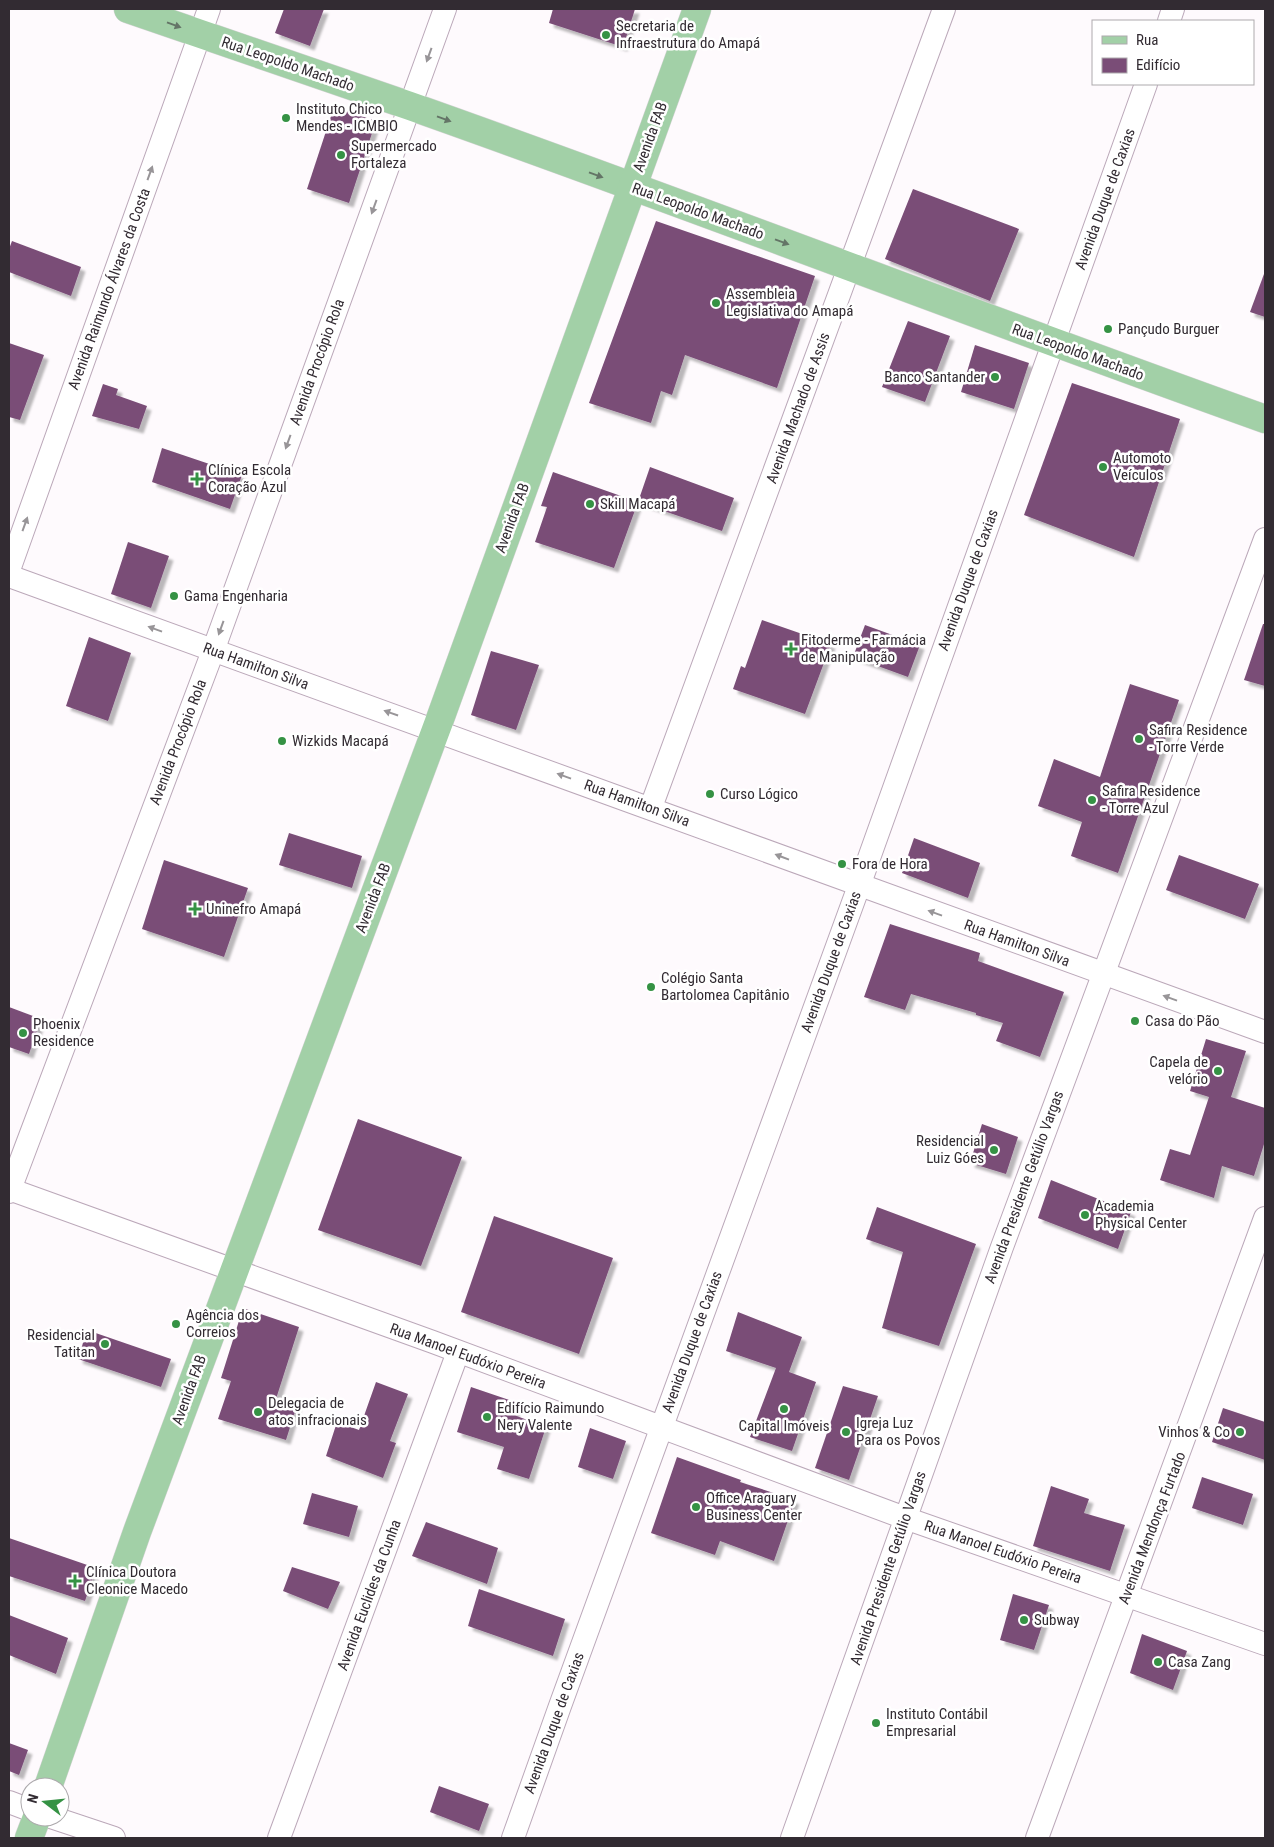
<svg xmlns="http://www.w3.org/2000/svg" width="1274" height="1847" viewBox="0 0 1274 1847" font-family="'Roboto Condensed',sans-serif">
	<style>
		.building { fill: #7a4d77; filter: url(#shadow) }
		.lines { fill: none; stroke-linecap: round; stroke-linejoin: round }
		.minor-casing { stroke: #bba8b9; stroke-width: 24 }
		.major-casing { stroke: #d6d5d6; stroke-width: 29 }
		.minor { stroke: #fff; stroke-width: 22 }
		.major { stroke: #a2d0a7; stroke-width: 28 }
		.oneway { fill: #647567 }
		.oneway2 { fill: #989598 }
		.poi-dot { fill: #359244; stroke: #fff; stroke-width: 2 }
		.labels { text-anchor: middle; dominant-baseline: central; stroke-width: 5; stroke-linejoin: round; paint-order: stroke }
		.poi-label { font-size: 15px; fill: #322b32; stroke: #fff; text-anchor: start }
		.street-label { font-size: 15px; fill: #322b32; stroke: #fff }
	</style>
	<defs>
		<filter id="shadow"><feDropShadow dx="4.5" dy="4.5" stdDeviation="1" flood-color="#0004"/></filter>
	</defs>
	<rect width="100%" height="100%" fill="#fefafd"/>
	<g class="building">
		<path d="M284,9h40l-14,37 -35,-13z"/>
		<path d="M553,9h82l-12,38 -74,-24z"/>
		<path d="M334,107l42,14 -27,82 -42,-14z"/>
		<path d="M913,189l106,40 -29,72 -105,-42z"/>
		<path d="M656,221l159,55 -38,112 -92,-33 -13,40 -11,-4 -10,32 -62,-20z"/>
		<path d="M12,241l69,26 -10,29 -62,-24v-23z"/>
		<path d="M1264,274l1,1v42l-15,-5z"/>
		<path d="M908,321l42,15 -25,66 -43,-15z"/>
		<path d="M9,343l35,12 -24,65 -11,-3z"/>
		<path d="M975,345l54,18 -15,46 -53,-17z"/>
		<path d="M1072,383l108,36 -46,138 -110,-42z"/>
		<path d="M103,384l15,5 -2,6 31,11 -8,23 -47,-13z"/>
		<path d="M162,448l80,27 -12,34 -78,-27z"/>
		<path d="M650,467l84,31 -12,33 -84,-29z"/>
		<path d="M553,472l85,30 -24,66 -79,-26 12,-35 -6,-1z"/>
		<path d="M128,542l41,14 -18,52 -40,-14z"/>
		<path d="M762,620l69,24 -26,70 -72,-25 8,-23 4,2z"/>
		<path d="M1263,624h2v62l-21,-6z"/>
		<path d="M865,625l55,20 -12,32 -55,-20z"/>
		<path d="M89,637l42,16 -23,68 -42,-15z"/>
		<path d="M491,651l48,14 -23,65 -45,-15z"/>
		<path d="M1130,684l49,16 -61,173 -47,-17 11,-34 -44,-16 16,-47 46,18z"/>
		<path d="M289,833l73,23 -10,32 -73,-23z"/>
		<path d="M914,838l66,25 -12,35 -66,-25z"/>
		<path d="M1179,855l80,29 -14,35 -79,-29z"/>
		<path d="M164,860l84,28 -24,69 -82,-28z"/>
		<path d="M890,924l90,29 -2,8 86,31 -24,65 -44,-16 7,-18 -27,-8v-2l-65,-19 -6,16 -41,-13z"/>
		<path d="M9,1007l32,12 -12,35 -20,-7z"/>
		<path d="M1206,1039l40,12 -15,46 34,11v33l-11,35 -32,-10 -8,32 -54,-18 10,-31 20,6 19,-58 -19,-6z"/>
		<path d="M358,1119l104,38 -41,109 -103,-36z"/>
		<path d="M982,1124l36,13 -12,37 -36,-11z"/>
		<path d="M1051,1180l80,32 -13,37 -80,-31z"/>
		<path d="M877,1207l99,37 -37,102 -57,-18 21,-76 -37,-13z"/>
		<path d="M494,1216l119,42 -34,96 -118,-42z"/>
		<path d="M243,1308l56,19 -23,72 21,6 -11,35 -68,-21 13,-38 -10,-3z"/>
		<path d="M738,1312l64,25 -13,35 27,10 -24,69 -42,-14 26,-69 -50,-17z"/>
		<path d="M87,1330l84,29 -10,28 -83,-28z"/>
		<path d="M376,1382l32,12 -18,47 6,2 -13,35 -57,-22 11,-34 22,8z"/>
		<path d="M843,1386l35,10 -29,84 -34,-12z"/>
		<path d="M471,1387l47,16 -4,12 32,12 -17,52 -32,-10 7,-22 -47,-15z"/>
		<path d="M1223,1408l42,14v38l-53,-18z"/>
		<path d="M590,1428l36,13 -13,38 -35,-12z"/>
		<path d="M677,1457l64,23 -1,2 55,18 -21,61 -54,-20 -5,14 -64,-22z"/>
		<path d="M1202,1477l51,17 -10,31 -51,-17z"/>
		<path d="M1051,1486l38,13 -5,14 41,12 -15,46 -77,-25z"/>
		<path d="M312,1493l46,13 -9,31 -46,-13z"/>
		<path d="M426,1522l72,26 -11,36 -75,-28z"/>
		<path d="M9,1538l87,30 -11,33 -76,-25z"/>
		<path d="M292,1567l48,15 -12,27 -45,-18z"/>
		<path d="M479,1589l86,30 -12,37 -85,-30z"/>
		<path d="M1013,1594l36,11 -15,45 -34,-10z"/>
		<path d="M9,1615l59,23 -12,36 -47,-19z"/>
		<path d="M1142,1634l45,17 -14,39 -43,-17z"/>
		<path d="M9,1743l19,7 -9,25 -10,-4z"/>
		<path d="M439,1786l50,18 -10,27 -49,-19z"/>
	</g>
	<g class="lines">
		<g class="minor-casing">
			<g id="minor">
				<path d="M1169,21l4,-12"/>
				<path d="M9,570l200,-561"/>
				<path d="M9,576l1256,456"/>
				<path d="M651,807l293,-798"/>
				<path d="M9,1189l424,153 472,176 360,126"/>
				<path d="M9,1192l204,-541 232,-642"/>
				<path d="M9,1802l21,8"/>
				<path d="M51,1817l63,21"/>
				<path d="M279,1838l179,-486"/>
				<path d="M513,1838l47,-132 299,-820 287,-802"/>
				<path d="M792,1838l210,-591 263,-708"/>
				<path d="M1037,1838l228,-620"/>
			</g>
		</g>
		<g class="major-casing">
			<g id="major">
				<path d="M128,9c94,33 188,64 282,97 286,101 569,211 855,313"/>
				<path d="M48,1787l89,-255 303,-813 257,-710"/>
				<path d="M29,1838l8,-21"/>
			</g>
		</g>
		<use href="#minor" class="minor"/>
		<use href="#major" class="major"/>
	</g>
	<defs><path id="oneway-solid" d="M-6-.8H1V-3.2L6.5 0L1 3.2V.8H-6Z" transform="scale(1.25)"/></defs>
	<g class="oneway">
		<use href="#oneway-solid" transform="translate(174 25) rotate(20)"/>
		<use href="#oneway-solid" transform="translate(444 119) rotate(20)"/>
		<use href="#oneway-solid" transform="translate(596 175) rotate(20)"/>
		<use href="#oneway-solid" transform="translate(782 242) rotate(20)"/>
	</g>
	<g class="oneway2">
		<use href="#oneway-solid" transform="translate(429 55) rotate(110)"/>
		<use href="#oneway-solid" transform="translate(150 173) rotate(-70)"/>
		<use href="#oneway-solid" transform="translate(374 207) rotate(110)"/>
		<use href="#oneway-solid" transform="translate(288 442) rotate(110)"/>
		<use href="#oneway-solid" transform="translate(25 524) rotate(-70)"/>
		<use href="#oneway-solid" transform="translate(221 628) rotate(110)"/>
		<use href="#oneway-solid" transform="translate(155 629) rotate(-160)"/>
		<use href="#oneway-solid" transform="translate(391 713) rotate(-161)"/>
		<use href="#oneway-solid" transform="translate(564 776) rotate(-160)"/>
		<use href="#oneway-solid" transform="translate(782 857) rotate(-159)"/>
		<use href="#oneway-solid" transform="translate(935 913) rotate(-160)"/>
		<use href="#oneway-solid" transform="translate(1170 998) rotate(-160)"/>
	</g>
	<g class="poi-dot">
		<circle cx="606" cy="35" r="5"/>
		<circle cx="286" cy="118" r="5"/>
		<circle cx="341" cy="155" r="5"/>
		<circle cx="716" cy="303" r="5"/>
		<circle cx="1108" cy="329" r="5"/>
		<circle cx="995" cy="377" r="5"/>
		<circle cx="1103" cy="467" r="5"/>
		<path d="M194.5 471.5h5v5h5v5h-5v5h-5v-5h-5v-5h5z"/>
		<circle cx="590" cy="504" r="5"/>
		<circle cx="174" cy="596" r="5"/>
		<path d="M788.5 641.5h5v5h5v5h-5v5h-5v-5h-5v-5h5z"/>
		<circle cx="1139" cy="739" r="5"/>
		<circle cx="282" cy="741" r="5"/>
		<circle cx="710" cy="794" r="5"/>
		<circle cx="1092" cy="800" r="5"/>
		<circle cx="842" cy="864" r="5"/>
		<path d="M192.5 901.5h5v5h5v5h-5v5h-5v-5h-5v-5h5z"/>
		<circle cx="651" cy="987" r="5"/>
		<circle cx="1135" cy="1021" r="5"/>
		<circle cx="23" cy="1033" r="5"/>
		<circle cx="1218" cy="1071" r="5"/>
		<circle cx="994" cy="1150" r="5"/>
		<circle cx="1085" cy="1215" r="5"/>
		<circle cx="176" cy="1324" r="5"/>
		<circle cx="105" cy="1344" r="5"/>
		<circle cx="784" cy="1409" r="5"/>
		<circle cx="258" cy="1412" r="5"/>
		<circle cx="487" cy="1417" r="5"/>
		<circle cx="846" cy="1432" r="5"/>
		<circle cx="1240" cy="1432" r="5"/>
		<circle cx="696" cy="1507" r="5"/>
		<path d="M72.5 1573.5h5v5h5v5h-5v5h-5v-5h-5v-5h5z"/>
		<circle cx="1024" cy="1620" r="5"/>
		<circle cx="1158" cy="1662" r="5"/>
		<circle cx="876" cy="1723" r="5"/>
	</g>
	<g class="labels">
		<g class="poi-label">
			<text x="616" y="26">Secretaria de<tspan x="616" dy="17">Infraestrutura do Amapá</tspan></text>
			<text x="296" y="109">Instituto Chico<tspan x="296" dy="17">Mendes - ICMBIO</tspan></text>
			<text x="351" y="146">Supermercado<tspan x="351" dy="17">Fortaleza</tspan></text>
			<text x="726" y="294">Assembleia<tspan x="726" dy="17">Legislativa do Amapá</tspan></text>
			<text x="1118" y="329">Pançudo Burguer</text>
			<text x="985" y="377" text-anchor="end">Banco Santander</text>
			<text x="1113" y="458">Automoto<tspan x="1113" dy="17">Veículos</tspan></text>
			<text x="208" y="470">Clínica Escola<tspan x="208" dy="17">Coração Azul</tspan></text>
			<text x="600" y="504">Skill Macapá</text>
			<text x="184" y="596">Gama Engenharia</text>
			<text x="801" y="640">Fitoderme - Farmácia<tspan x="801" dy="17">de Manipulação</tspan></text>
			<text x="1149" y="730">Safira Residence<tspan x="1149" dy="17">- Torre Verde</tspan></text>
			<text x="292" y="741">Wizkids Macapá</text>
			<text x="1102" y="791">Safira Residence<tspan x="1102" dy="17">- Torre Azul</tspan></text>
			<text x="720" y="794">Curso Lógico</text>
			<text x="852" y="864">Fora de Hora</text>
			<text x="206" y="909">Uninefro Amapá</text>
			<text x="661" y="978">Colégio Santa<tspan x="661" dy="17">Bartolomea Capitânio</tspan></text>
			<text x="1145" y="1021">Casa do Pão</text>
			<text x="33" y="1024">Phoenix<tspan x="33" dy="17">Residence</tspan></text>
			<text x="1208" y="1062" text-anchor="end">Capela de<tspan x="1208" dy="17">velório</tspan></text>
			<text x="984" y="1141" text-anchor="end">Residencial<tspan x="984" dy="17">Luiz Góes</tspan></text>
			<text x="1095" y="1206">Academia<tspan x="1095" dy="17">Physical Center</tspan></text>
			<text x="186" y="1315">Agência dos<tspan x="186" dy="17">Correios</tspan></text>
			<text x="95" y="1335" text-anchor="end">Residencial<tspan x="95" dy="17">Tatitan</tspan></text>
			<text x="268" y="1403">Delegacia de<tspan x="268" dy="17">atos infracionais</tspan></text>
			<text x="497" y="1408">Edifício Raimundo<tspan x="497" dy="17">Nery Valente</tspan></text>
			<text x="856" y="1423">Igreja Luz<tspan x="856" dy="17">Para os Povos</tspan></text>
			<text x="784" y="1426" text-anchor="middle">Capital Imóveis</text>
			<text x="1230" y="1432" text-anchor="end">Vinhos &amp; Co</text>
			<text x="706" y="1498">Office Araguary<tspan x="706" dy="17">Business Center</tspan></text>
			<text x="86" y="1572">Clínica Doutora<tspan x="86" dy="17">Cleonice Macedo</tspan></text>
			<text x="1034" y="1620">Subway</text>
			<text x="1168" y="1662">Casa Zang</text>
			<text x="886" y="1714">Instituto Contábil<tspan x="886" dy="17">Empresarial</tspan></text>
		</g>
		<g class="street-label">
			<text transform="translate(288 64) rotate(19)">Rua Leopoldo Machado</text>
			<text transform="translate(650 137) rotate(-70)">Avenida FAB</text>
			<text transform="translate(1105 199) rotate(-70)">Avenida Duque de Caxias</text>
			<text transform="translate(698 211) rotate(20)">Rua Leopoldo Machado</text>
			<text transform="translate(109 289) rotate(-70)">Avenida Raimundo Álvares da Costa</text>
			<text transform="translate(1078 352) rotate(20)">Rua Leopoldo Machado</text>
			<text transform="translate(317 362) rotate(-70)">Avenida Procópio Rola</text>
			<text transform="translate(798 408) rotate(-70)">Avenida Machado de Assis</text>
			<text transform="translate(512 518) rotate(-70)">Avenida FAB</text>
			<text transform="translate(968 580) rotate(-70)">Avenida Duque de Caxias</text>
			<text transform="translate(256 666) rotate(20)">Rua Hamilton Silva</text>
			<text transform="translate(178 742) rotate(-69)">Avenida Procópio Rola</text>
			<text transform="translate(637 803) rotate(20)">Rua Hamilton Silva</text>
			<text transform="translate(373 898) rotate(-69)">Avenida FAB</text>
			<text transform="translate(1017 943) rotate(20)">Rua Hamilton Silva</text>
			<text transform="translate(831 962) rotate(-70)">Avenida Duque de Caxias</text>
			<text transform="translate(1024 1187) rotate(-70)">Avenida Presidente Getúlio Vargas</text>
			<text transform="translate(692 1342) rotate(-70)">Avenida Duque de Caxias</text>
			<text transform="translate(468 1356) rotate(20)">Rua Manoel Eudóxio Pereira</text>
			<text transform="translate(189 1390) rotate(-70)">Avenida FAB</text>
			<text transform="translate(1152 1528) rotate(-69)">Avenida Mendonça Furtado</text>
			<text transform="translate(1003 1552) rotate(19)">Rua Manoel Eudóxio Pereira</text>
			<text transform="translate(888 1568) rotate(-71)">Avenida Presidente Getúlio Vargas</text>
			<text transform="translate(369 1595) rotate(-70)">Avenida Euclides da Cunha</text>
			<text transform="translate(554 1723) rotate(-70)">Avenida Duque de Caxias</text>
		</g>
	</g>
	<rect width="1274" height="1847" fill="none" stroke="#322b32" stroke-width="20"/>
	<rect x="1092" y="20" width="162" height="65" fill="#ffffff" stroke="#adaaad"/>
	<rect x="1102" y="36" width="25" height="8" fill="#a2d0a7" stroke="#adaaad"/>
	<text x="1136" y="45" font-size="15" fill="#322b32">Rua</text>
	<rect x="1102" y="58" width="25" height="15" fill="#7a4d77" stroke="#adaaad"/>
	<text x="1136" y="70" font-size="15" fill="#322b32">Edifício</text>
	<g transform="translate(45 1802) rotate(286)"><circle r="24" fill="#ffffff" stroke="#adaaad"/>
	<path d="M0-4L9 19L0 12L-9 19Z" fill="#359244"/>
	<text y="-8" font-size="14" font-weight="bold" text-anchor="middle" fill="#322b32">N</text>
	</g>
</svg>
